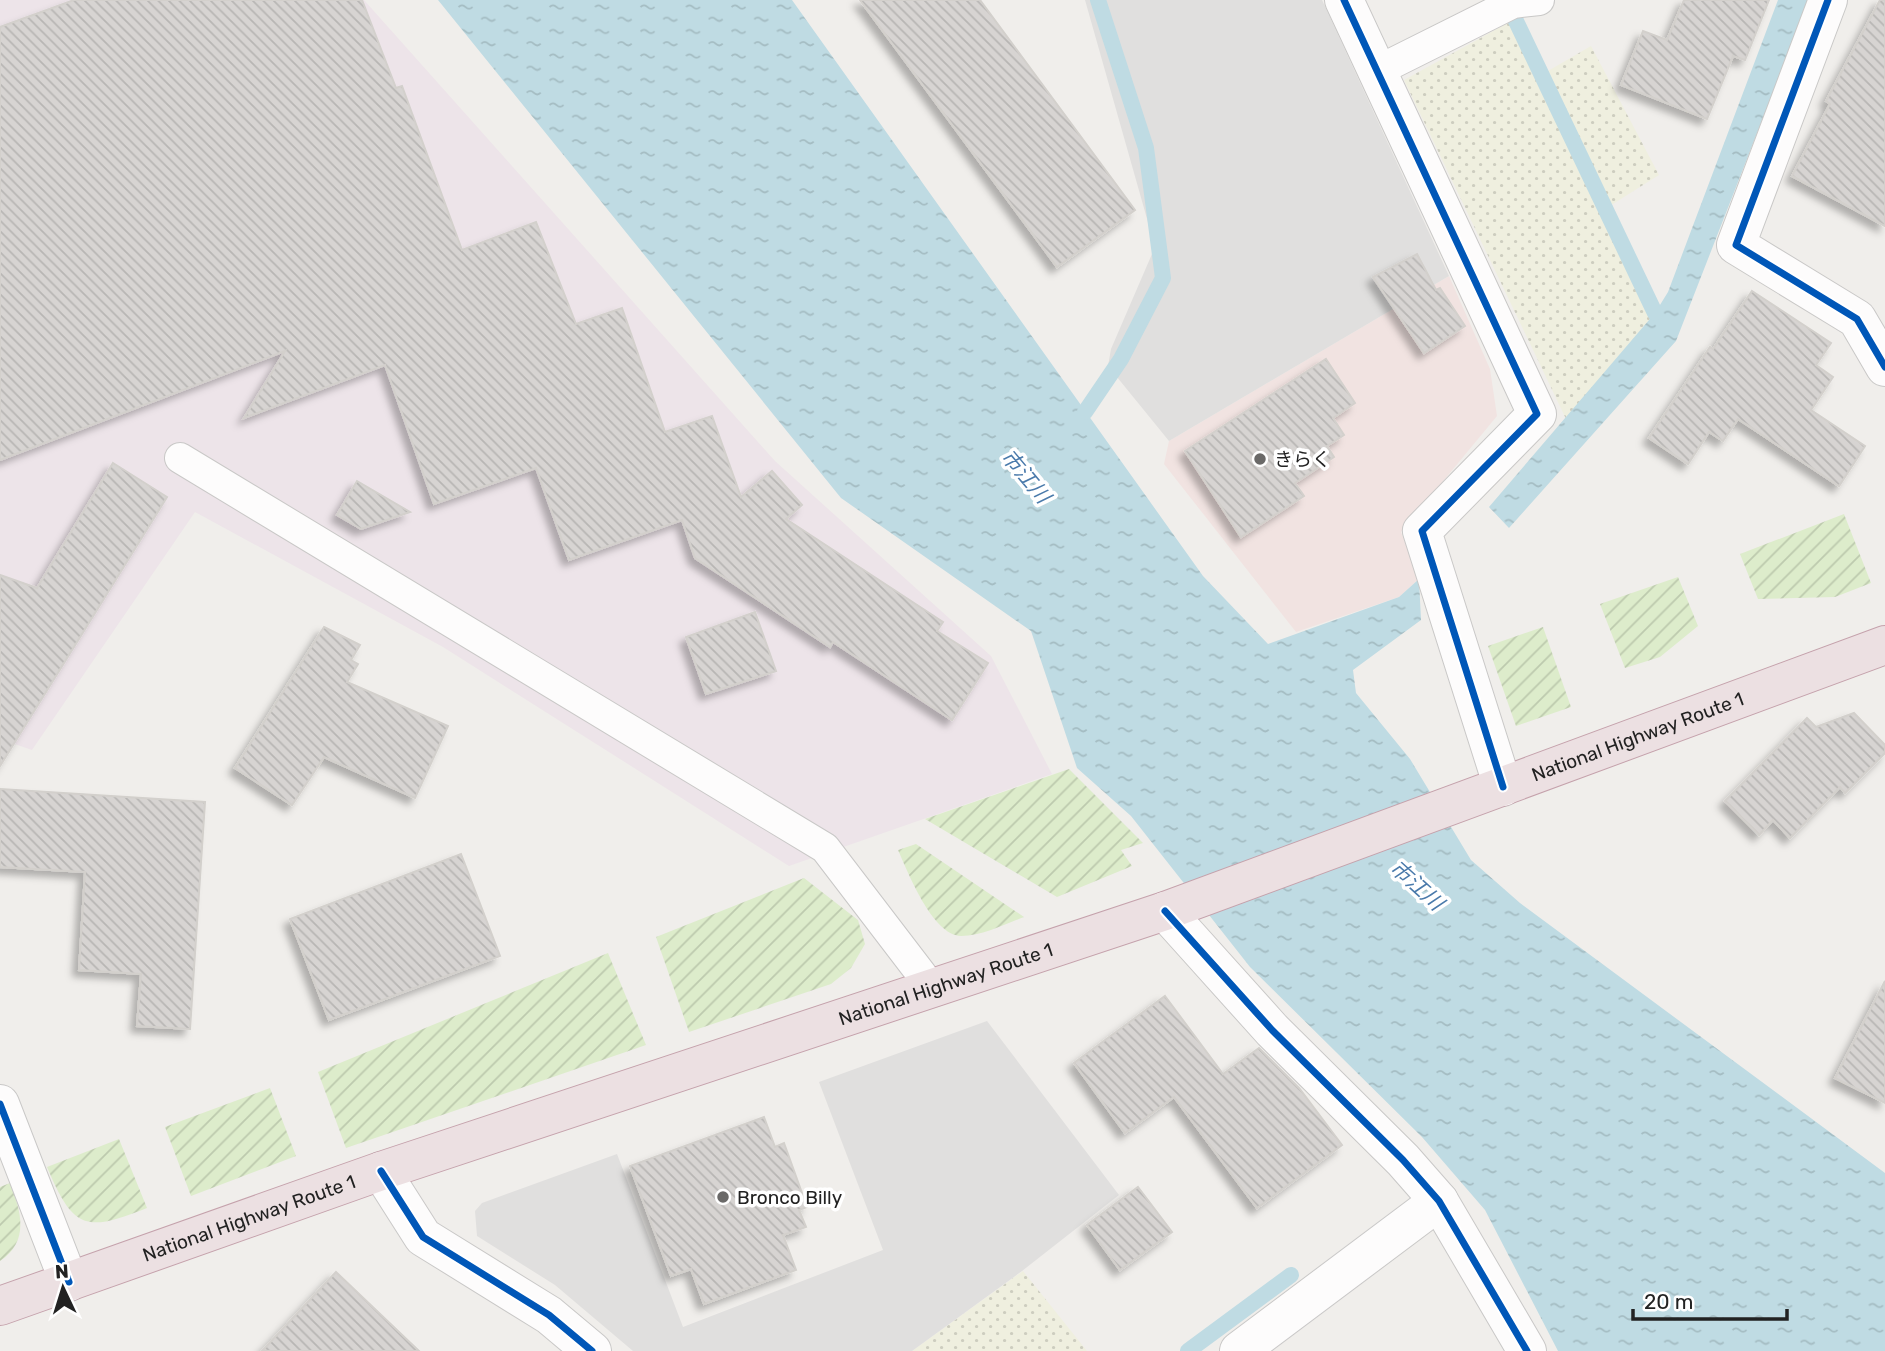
<svg xmlns="http://www.w3.org/2000/svg" width="1885" height="1351" viewBox="0 0 1885 1351" font-family="Rubik,'Noto Sans JP',sans-serif">
	<style>
		.commercial { fill: #f1e3e1 }
		.industrial { fill: #ede4e9 }
		.farmland { fill: url(#farmland-dots) }
		.garden { fill: url(#garden-furrows) }
		.parking { fill: #e0dfde }
		.water { fill: url(#water-ripples) }
		.lines { fill: none; stroke-linecap: round; stroke-linejoin: round }
		.stream { stroke: #bfdbe3; stroke-width: 16 }
		.building { fill: url(#building-back-hatch); stroke: #d3d0cc; stroke-width: 2; filter: url(#shadow) }
		.lane-casing { stroke: #c9c8c7; stroke-width: 32 }
		.street-casing { stroke: #c9c8c7; stroke-width: 40 }
		.highway-casing { stroke: #c5a2ac; stroke-width: 40 }
		.lane { stroke: #fdfcfc; stroke-width: 30 }
		.street { stroke: #fdfcfc; stroke-width: 38 }
		.highway { stroke: #ece0e2; stroke-width: 38 }
		.cycleway-casing { stroke: #fff; stroke-width: 11 }
		.cycleway { stroke: #0057b8; stroke-width: 7 }
		.poi-dot { fill: #6a6968; stroke: #fff; stroke-width: 2.5 }
		.labels { text-anchor: middle; dominant-baseline: central; stroke-width: 7; stroke-linejoin: round; paint-order: stroke }
		.poi-label { font-size: 19px; fill: #222; stroke: #fff; text-anchor: start }
		.street-label { font-size: 19px; fill: #222; stroke: #fff }
		.water-label { font-size: 21px; font-style: italic; fill: #4a7aab; stroke: #fff }
	</style>
	<defs>
		<pattern id="farmland-dots" width="8" height="8" patternUnits="userSpaceOnUse" patternTransform="scale(1.75)"><rect width="8" height="8" fill="#efefdf"/><path d="M2 2h.1M6 6h.1" fill="none" stroke="#cdcdbf" stroke-width="1.8" stroke-linecap="round"/></pattern>
		<pattern id="garden-furrows" width="10" height="10" patternUnits="userSpaceOnUse" patternTransform="scale(1.75)"><rect width="10" height="10" fill="#ddeccb"/><path d="M-1 1l2-2M0 10L10 0M9 11l2-2" fill="none" stroke="#bdcaae"/></pattern>
		<pattern id="water-ripples" width="26" height="14" patternUnits="userSpaceOnUse" patternTransform="scale(1.75)"><rect width="26" height="14" fill="#bfdbe3"/><path d="M2 4q2-2 4 0t4 0M15 11q2-2 4 0t4 0" fill="none" stroke="#a4bcc2"/></pattern>
		<pattern id="building-back-hatch" width="6" height="6" patternUnits="userSpaceOnUse" patternTransform="scale(1.75)"><rect width="6" height="6" fill="#d7d4d2"/><path d="M-1 5l2 2M0 0l6 6M5-1l2 2" fill="none" stroke="#b8b6b4"/></pattern>
		<filter id="shadow"><feDropShadow dx="-6" dy="6" stdDeviation="3.5" flood-color="#0004"/></filter>
	</defs>
	<rect width="100%" height="100%" fill="#f0eeeb"/>
	<path class="commercial" d="M1449,276l41,93 7,47 -96,116 18,47 -20,18 -103,35 -132,-168 5,-23z"/>
	<path class="industrial" d="M0,0h364l411,461 216,195 61,118 -263,92 -346,-219 -248,-135 -163,238 -32,-11z"/>
	<g class="farmland">
		<path d="M1515,19l26,56 50,-29 68,129 -54,34 50,104 -89,106 -162,-339z"/>
		<path d="M1023,1271l64,80h-175z"/>
	</g>
	<g class="garden">
		<path d="M1844,514l27,69 -36,14 -77,2 -18,-45z"/>
		<path d="M1678,577l20,49 -38,31 -35,11 -25,-64z"/>
		<path d="M1543,627l28,80 -55,19 -28,-80z"/>
		<path d="M1069,769l74,74 -22,7 11,16 -75,31 -132,-78z"/>
		<path d="M916,844l108,73c-19,7 -41,19 -63,19 -29,-1 -53,-64 -63,-86z"/>
		<path d="M804,878l54,42 7,24 -14,24 -20,16 -142,48 -33,-95z"/>
		<path d="M608,953l38,92 -300,103 -28,-76z"/>
		<path d="M270,1088l26,68 -105,40 -26,-69z"/>
		<path d="M119,1139l28,69c-62,25 -74,21 -100,-41z"/>
		<path d="M10,1183c11,28 20,58 -10,78v-74z"/>
	</g>
	<g class="parking">
		<path d="M1085,0h237l127,276 -280,165 -61,-75 3,-17 44,-102z"/>
		<path d="M987,1021l132,174 -97,76 -110,80h-279l-78,-66 -78,-49 -2,-25 7,-8 135,-49 66,173 200,-77 -64,-168z"/>
	</g>
	<g class="water">
		<path d="M438,0h354l411,576 65,68 131,-47 20,-18 2,41 -68,50 3,23 54,66 61,101 49,43 365,270v178h-327l-73,-141 -63,-73 -172,-170 -119,-151 -54,-48 -46,-137 -190,-133z"/>
		<path d="M1778,0h31l-133,341 -167,187 -20,-21 166,-194 13,-21z"/>
	</g>
	<g class="lines">
		<g class="stream">
			<path d="M1515,19l140,294"/>
			<path d="M1085,412l36,-53 42,-81 -17,-130 -48,-148"/>
			<path d="M1188,1351l103,-76"/>
		</g>
	</g>
	<g class="building">
		<path d="M74,0h288l34,88 6,-2 60,164 74,-28 40,102 46,-16 43,124 47,-16 29,81 31,-26 30,34 -16,14 157,103 -6,9 51,32 -36,57 -119,-78 -3,5 -135,-89 -13,-38 -113,40 -33,-92 -102,36 -49,-139 -141,53 41,-67 -285,109v-433z"/>
		<path d="M860,0h120l155,210 -78,57z"/>
		<path d="M1684,0h85l-24,60 -12,-4 -26,63 -86,-34 22,-54 24,9z"/>
		<path d="M1880,0h5v226l-93,-50 38,-72 -4,-3z"/>
		<path d="M1417,254l19,36 4,-2 25,38 -41,27 -51,-76z"/>
		<path d="M1752,291l79,52 -15,22 17,12 -22,33 54,36 -26,40 -101,-67 -15,22 -14,-9 -21,32 -39,-26 61,-91 3,2z"/>
		<path d="M1326,359l29,44 -22,15 11,17 -17,11 7,11 -39,26 9,13 -63,41 -56,-86z"/>
		<path d="M113,463l54,34 -167,269v-191l37,13z"/>
		<path d="M357,481l53,31 -49,17 -24,-14z"/>
		<path d="M755,612l21,59 -70,23 -20,-57z"/>
		<path d="M324,627l36,18 -9,15 7,4 -11,18 101,44 -33,72 -91,-41 -32,48 -57,-37z"/>
		<path d="M1854,713l31,32v8l-40,40 -5,-6 -50,51 -17,-18 -14,15 -34,-34 82,-83 9,9z"/>
		<path d="M0,789l205,13 -15,227 -53,-3 4,-52 -62,-4 6,-98 -85,-5z"/>
		<path d="M461,854l39,102 -171,64 -39,-101z"/>
		<path d="M1885,981v122l-50,-25z"/>
		<path d="M1165,996l58,78 36,-26 40,40 43,57 -85,63 -83,-111 -49,36 -51,-70z"/>
		<path d="M764,1117l11,30 9,-4 23,64 -8,3 7,17 -23,8 13,35 -92,34 -13,-35 -20,7 -41,-110z"/>
		<path d="M1138,1187l34,45 -52,38 -33,-45z"/>
		<path d="M336,1272l83,79h-157z"/>
	</g>
	<g class="lines">
		<g class="lane-casing">
			<g id="lane">
				<path d="M1377,71l136,-68 26,-3"/>
				<path d="M180,458l645,390 107,140"/>
			</g>
		</g>
		<g class="street-casing">
			<g id="street">
				<path d="M1344,0l193,414 -115,117 81,256"/>
				<path d="M1828,0l-92,245 121,74 28,48"/>
				<path d="M1165,911l107,119 131,130 36,41 88,150"/>
				<path d="M0,1104l69,178"/>
				<path d="M381,1171l42,66 126,78 43,36"/>
				<path d="M1239,1351l200,-150"/>
			</g>
		</g>
		<g class="highway-casing">
			<g id="highway">
				<path id="s1" d="M0,1306l381,-135 784,-260 720,-266"/>
			</g>
		</g>
		<use href="#lane" class="lane"/>
		<use href="#street" class="street"/>
		<use href="#highway" class="highway"/>
		<g class="cycleway-casing">
			<g id="cycleway">
				<path d="M1344,0l193,414 -115,117 81,256"/>
				<path d="M1828,0l-92,245 121,74 28,48"/>
				<path d="M1165,911l107,119 131,130 36,41 88,150"/>
				<path d="M0,1104l69,178"/>
				<path d="M381,1171l42,66 126,78 43,36"/>
			</g>
		</g>
		<use href="#cycleway" class="cycleway"/>
	</g>
	<g class="poi-dot">
		<circle cx="1260" cy="459" r="7"/>
		<circle cx="723" cy="1197" r="7"/>
	</g>
	<g class="labels">
		<g class="poi-label">
			<text x="1274" y="459">きらく</text>
			<text x="737" y="1197">Bronco Billy</text>
		</g>
		<g class="street-label">
			<text stroke="none"><textPath href="#s1" startOffset="1734">National Highway Route 1</textPath></text>
			<text stroke="none"><textPath href="#s1" startOffset="999">National Highway Route 1</textPath></text>
			<text stroke="none"><textPath href="#s1" startOffset="264">National Highway Route 1</textPath></text>
		</g>
		<g class="water-label">
			<text transform="translate(1026 476) rotate(50)">市江川</text>
			<text transform="translate(1417 885) rotate(42)">市江川</text>
		</g>
	</g>
	<g transform="translate(63 1288) rotate(356)" stroke="#ffffff" stroke-width="5" paint-order="stroke">
	<path d="M0-5L12 26L0 18L-12 26Z" fill="#222222"/>
	<text y="-10" font-size="19" font-weight="bold" text-anchor="middle" fill="#222222">N</text>
	</g>
	<path d="M1633 1309v10h154v-10" fill="none" stroke="#222222" stroke-width="3.5"/>
	<text x="1644" y="1309" font-size="21" fill="#222222" stroke="#ffffff" stroke-width="5" paint-order="stroke">20 m</text>
</svg>
